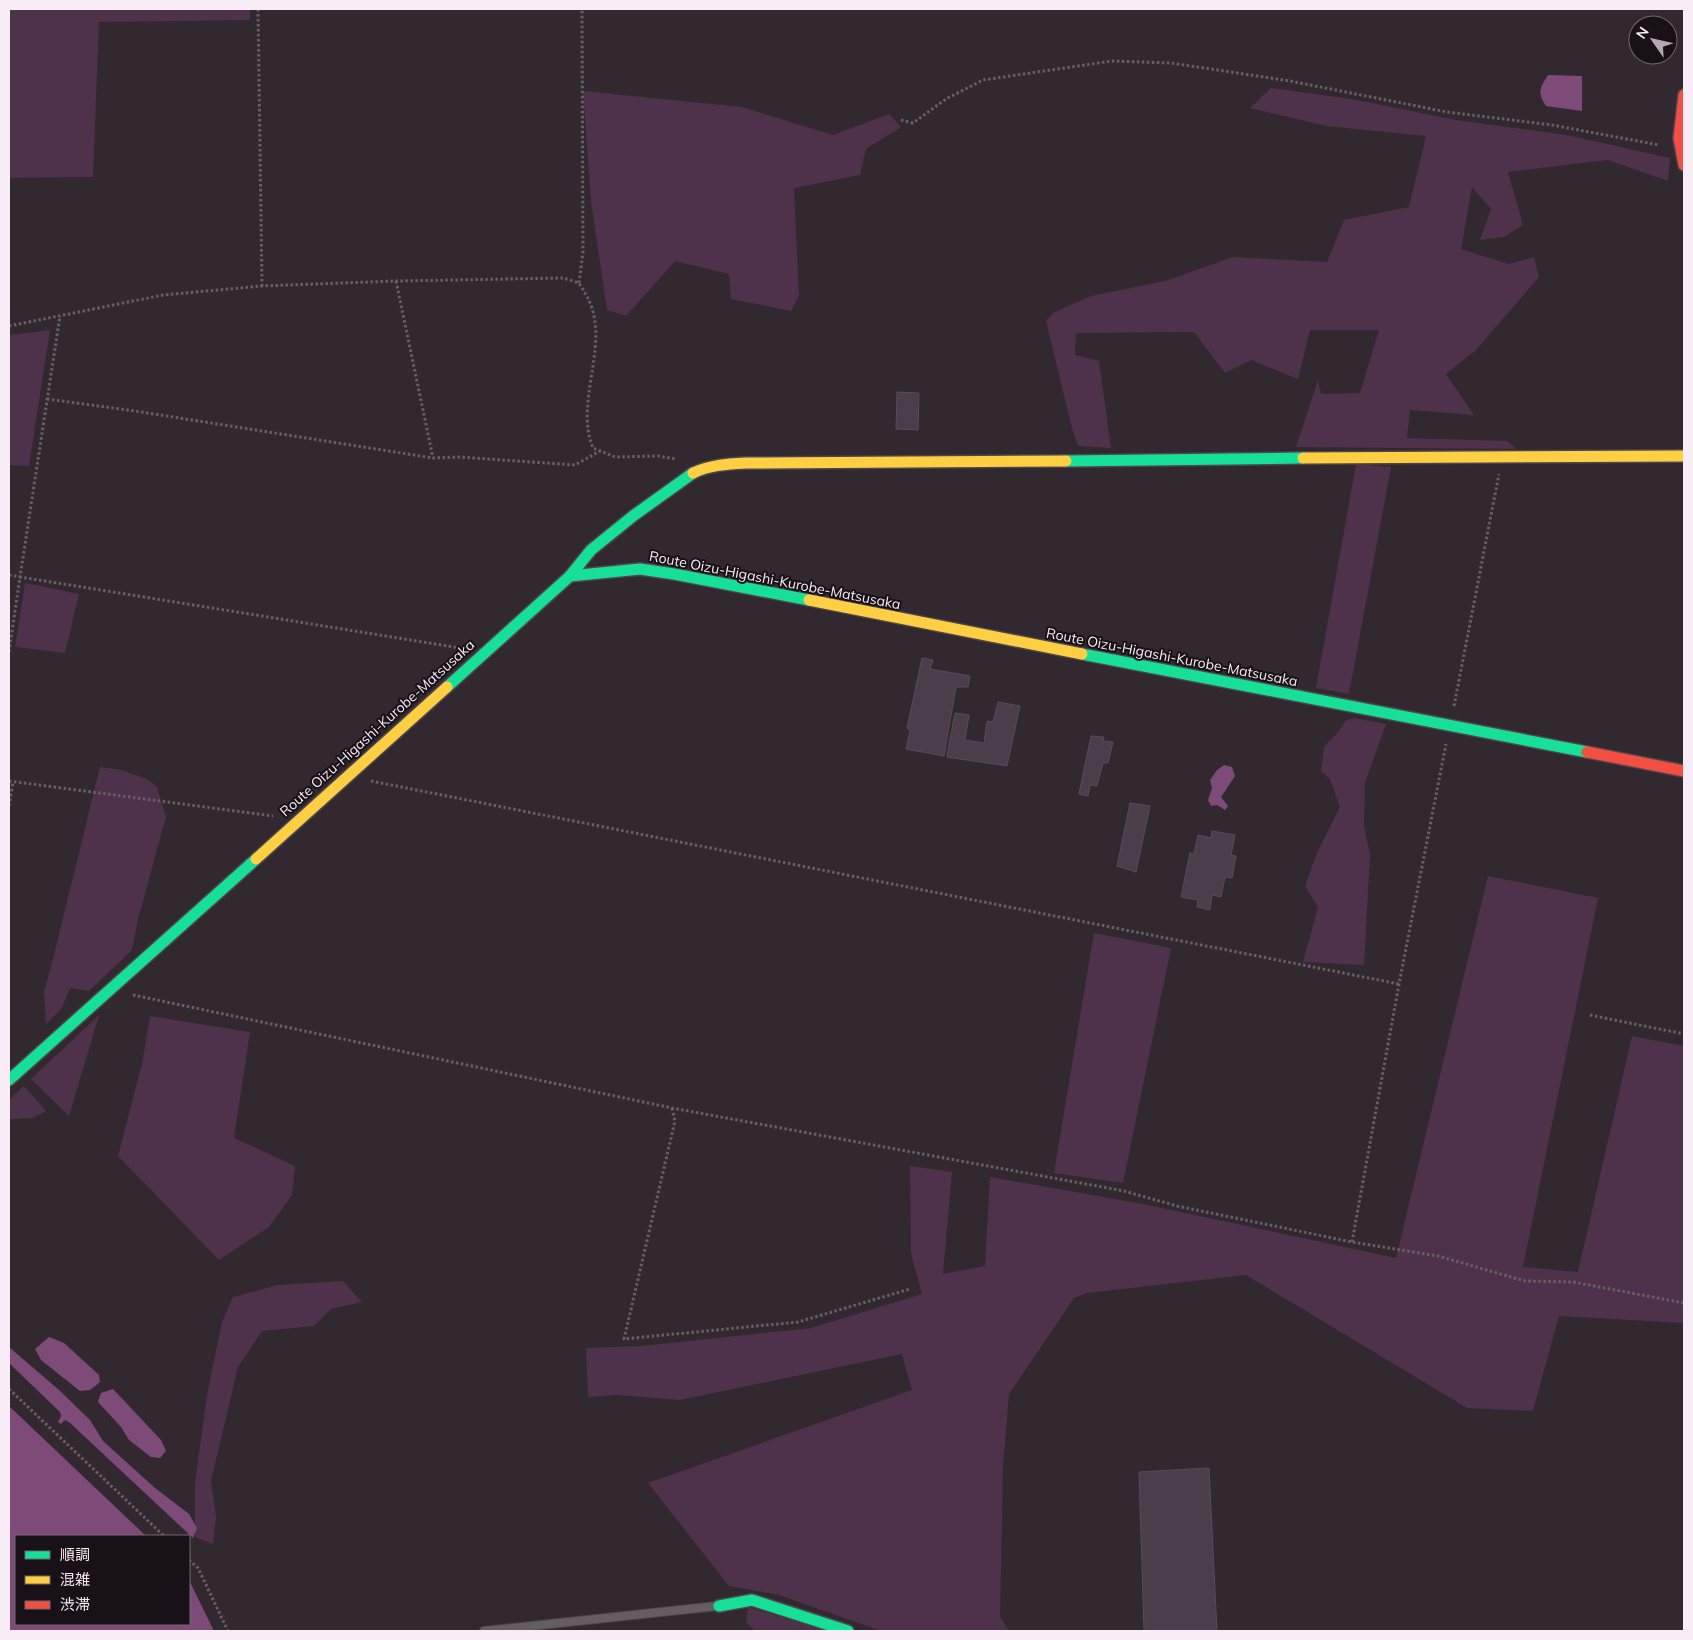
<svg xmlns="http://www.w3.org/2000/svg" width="1693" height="1640" viewBox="0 0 1693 1640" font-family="Mulish,'Noto Sans JP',sans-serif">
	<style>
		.green { fill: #4e314a }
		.water { fill: #7e4b79 }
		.building { fill: #4c3d4a; stroke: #564e55 }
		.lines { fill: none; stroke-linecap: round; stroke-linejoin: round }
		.lane-casing { stroke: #4e464c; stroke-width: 10 }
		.fast-casing { stroke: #4e464c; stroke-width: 14 }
		.slow-casing { stroke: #4e464c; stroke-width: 14 }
		.jam-casing { stroke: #4e464c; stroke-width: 14 }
		.path { stroke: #676066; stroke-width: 3; stroke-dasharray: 2.5 2.5; stroke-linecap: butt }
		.lane { stroke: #645d63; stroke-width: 8 }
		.fast { stroke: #16e098; stroke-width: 11 }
		.slow { stroke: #ffcf43; stroke-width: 11 }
		.jam { stroke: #f24e42; stroke-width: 11 }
		.labels { text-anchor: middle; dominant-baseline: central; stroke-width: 4; stroke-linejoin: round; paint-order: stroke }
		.street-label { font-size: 14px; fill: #f8ecf6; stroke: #181117 }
	</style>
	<rect width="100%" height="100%" fill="#322830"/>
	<g class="green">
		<path d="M9,9h241v11l-151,2 -6,155 -84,1z"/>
		<path d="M1271,88l81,11 104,21 111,15 103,23 -2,23 -60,-21 -100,12 15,53 -19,12 -24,3 11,-31 -19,-22 -11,62 48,15 25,-7 5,20 -63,73 -30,24 28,41 -64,-5 -3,28 101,3 8,8 -220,-2 22,-67 3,14 39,-1 19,-63h-69l-12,49 -47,-19 -26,13 -31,-41 -118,1 -1,22 24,6 12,87 -33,-2 -6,-18 -26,-107 7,-8 38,-17 74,-15 68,-24 94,5 17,-42 65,-13 17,-71 -100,-10 -76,-18z"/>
		<path d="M583,91l159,16 91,28 56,-21 12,13 -35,22 -6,26 -66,13 5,108 -8,15 -60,-12 -2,-25 -54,-13 -49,55 -19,-6 -16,-109z"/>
		<path d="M50,330l-21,136 -20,-1v-130z"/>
		<path d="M1356,464l35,3 -42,227 -33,-6z"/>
		<path d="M25,583l54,11 -14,59 -50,-6z"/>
		<path d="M1354,718l32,6 -21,59 -1,43 6,29 -6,110 -61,-3 15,-55 -13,-21 12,-33 23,-46 -10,-28 -9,-8 3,-24 15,-16 6,-10z"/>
		<path d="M100,767l21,3 26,9 10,8 9,30 -28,102 -6,31 -43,41 -19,-3 -8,20 -16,16 -2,-33 7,-24z"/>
		<path d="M1488,876l110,22 -75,369 55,5 54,-236 52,10v277l-125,-7 -26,95 -66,-3 -221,-133 -159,18 -13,5 -65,96 -6,72 -3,150 9,15h-128l-102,-36 -50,-9 -81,-103 264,-93 -10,-36 -222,46 -62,-5 -30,2 -2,-49 55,-2 170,-18 111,-34 -11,-41 -1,-87 42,6 -9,102 42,-8 5,-89 153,27 253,54z"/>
		<path d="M1094,933l77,15 -48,235 -69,-10z"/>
		<path d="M99,1015l-30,101 -38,-37z"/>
		<path d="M150,1016l100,16 -16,106 61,28 -3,29 -23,32 -50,33 -101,-104 24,-92z"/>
		<path d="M24,1086l22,25 -13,7 -22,1 -2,2v-21z"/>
		<path d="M343,1281l19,21 -31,7 -17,17 -52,5 -24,36 -27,114 5,36 -3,27 -18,-7v-55l12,-87 15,-73 11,-25 45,-12z"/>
		<path d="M748,1607l78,24h-71l-9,-9z"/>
	</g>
	<g class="water">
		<path d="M1548,75l34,1v35l-36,-5c-9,-14 -6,-18 2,-31z"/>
		<path d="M1224,765l8,2 3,9 -14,21 7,9 -3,4 -8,-5 -6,1 -3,-6 4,-12 -2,-8 7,-10z"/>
		<path d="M49,1337l15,6 35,32 1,7 -10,8 -10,1 -39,-31 -6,-11z"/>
		<path d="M9,1347l50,43 31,30 13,21 52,47 34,26 8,14 -4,10 -124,-116 -4,-2 -4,4 -3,-2 3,-6 -1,-4 -51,-49z"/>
		<path d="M113,1389l48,51 5,11 -6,7 -9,-1 -22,-17 -8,-13 -23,-25 3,-9z"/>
		<path d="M9,1406l137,130h-130v88h173v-44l25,51h-205z"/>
	</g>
	<g class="building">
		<path d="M897,392l22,1 -1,37 -22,-1z"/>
		<path d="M922,658l11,2 -3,9 40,7 -2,11h-12l-12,69 -38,-7 4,-18 -3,-3z"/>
		<path d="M998,702l22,4 -13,60 -60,-9 2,-13 6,-31 14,2 -4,25 19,3 3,-22 6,1z"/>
		<path d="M1091,736l13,1 -1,4 10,1 -5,21h-5l-6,23 -7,-1 -2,11 -9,-2z"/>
		<path d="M1130,803l20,3 -14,66 -19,-6z"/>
		<path d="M1212,831l23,4 -4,20 5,1 -4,22 -7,-1 -4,20 -9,-2 -2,15 -13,-3 1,-7 -17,-3 9,-44 4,1 4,-19 13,3z"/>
		<path d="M1209,1468l8,163h-73l-5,-159z"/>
	</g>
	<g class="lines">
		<g class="lane-casing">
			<path id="lane" d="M484,1631l233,-25"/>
		</g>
		<g class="fast-casing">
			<g id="fast">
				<path d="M1066,461l237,-3"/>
				<path d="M570,576l70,-7 34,5 135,26"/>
				<path d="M1082,654l505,98"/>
				<path d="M447,687l123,-111 21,-26 42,-34 60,-43"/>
				<path d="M9,1080l247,-221"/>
				<path d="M719,1606l33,-6 96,31"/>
			</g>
		</g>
		<g class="slow-casing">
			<g id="slow">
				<path d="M1303,458l381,-2"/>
				<path d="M693,473c17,-8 34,-9 53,-10l320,-2"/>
				<path d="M809,600l273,54"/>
				<path d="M256,859l191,-172"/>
			</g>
		</g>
		<g class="jam-casing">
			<g id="jam">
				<path d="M1684,95l-5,43 5,27"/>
				<path d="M1587,752l97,19"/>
			</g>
		</g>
		<g class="path">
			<path d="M258,9l4,277"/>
			<path d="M901,120l12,3 33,-24 37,-19 129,-19 59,2 119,18 157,31 105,13 107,20"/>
			<path d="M396,281l37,177"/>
			<path d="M579,283l4,-31 -1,-243"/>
			<path d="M9,326l154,-31 99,-9 134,-5 168,-3c4,2 11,3 14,5 3,2 5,7 7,10 29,47 -12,107 8,155l22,9 43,-1 18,3"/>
			<path d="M47,399l88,12 298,47 26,-1 116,8 25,-14"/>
			<path d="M9,575l11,2 40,-261"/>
			<path d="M9,652l11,-75 440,71"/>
			<path d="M1454,706l45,-232"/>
			<path d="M9,781l264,35"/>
			<path d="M371,781l1028,203"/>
			<path d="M9,806l4,-24"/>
			<path d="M133,995l539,113 452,83 53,15 175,36 86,14 87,25 48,1 111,21"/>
			<path d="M1590,1015l94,19"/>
			<path d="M672,1108l3,13 -51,218 174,-17 112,-33"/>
			<path d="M1352,1242l47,-258 47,-240"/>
			<path d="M9,1389l155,147"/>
			<path d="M189,1560l9,8 30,63"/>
		</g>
		<use href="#lane" class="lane"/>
		<use href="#fast" class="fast"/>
		<use href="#slow" class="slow"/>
		<use href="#jam" class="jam"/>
	</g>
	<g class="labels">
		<g class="street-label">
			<text transform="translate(775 580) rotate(11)">Route Oizu-Higashi-Kurobe-Matsusaka</text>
			<text transform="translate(1172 657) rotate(11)">Route Oizu-Higashi-Kurobe-Matsusaka</text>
			<text transform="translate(377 728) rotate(-42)">Route Oizu-Higashi-Kurobe-Matsusaka</text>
		</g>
	</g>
	<rect width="1693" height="1640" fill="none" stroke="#f8ecf6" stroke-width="20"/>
	<rect x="15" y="1535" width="175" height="90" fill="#181117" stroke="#726970"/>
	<rect x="25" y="1551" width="25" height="8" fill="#16e098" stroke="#726970"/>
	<text x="60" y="1560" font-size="15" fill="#f8ecf6">順調</text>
	<rect x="25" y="1576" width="25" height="8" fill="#ffcf43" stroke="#726970"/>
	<text x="60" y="1585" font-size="15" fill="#f8ecf6">混雑</text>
	<rect x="25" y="1601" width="25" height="8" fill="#f24e42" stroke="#726970"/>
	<text x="60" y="1610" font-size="15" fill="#f8ecf6">渋滞</text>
	<g transform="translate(1653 40) rotate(304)"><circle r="24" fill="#181117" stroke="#726970"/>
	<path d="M0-4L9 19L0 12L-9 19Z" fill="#b3a7b1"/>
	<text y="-8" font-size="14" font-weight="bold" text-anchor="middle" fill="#f8ecf6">N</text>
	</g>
</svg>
